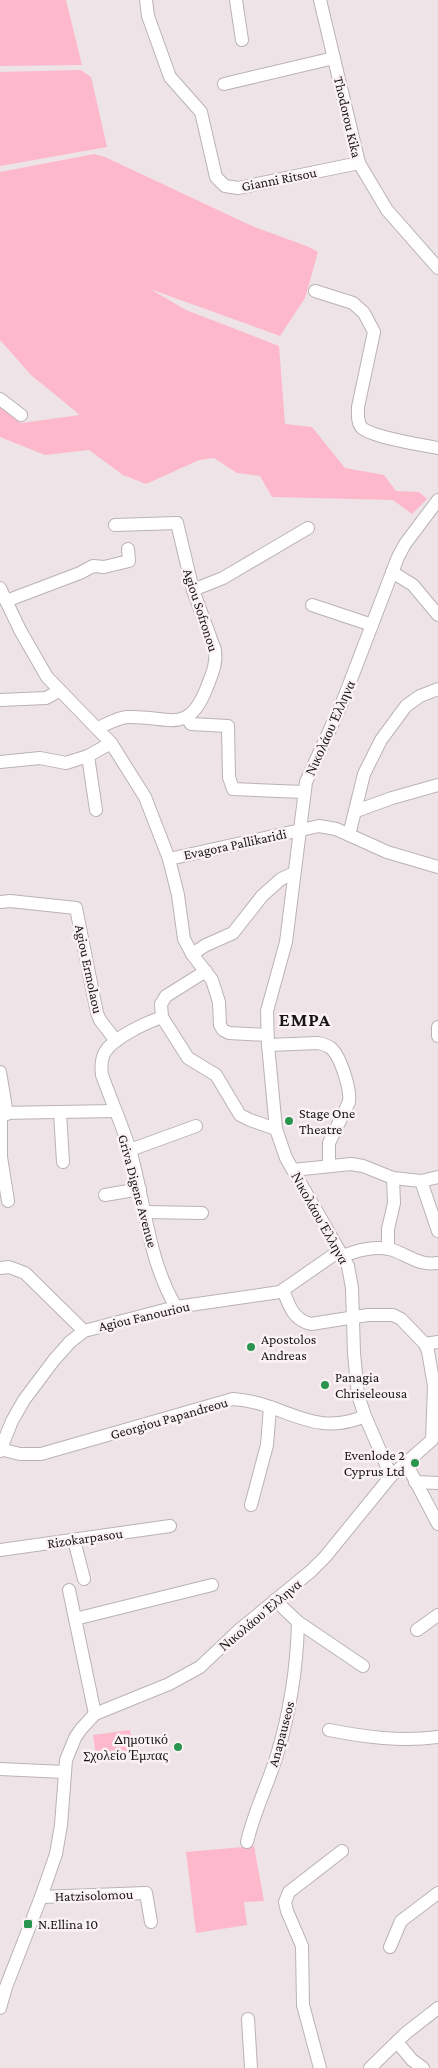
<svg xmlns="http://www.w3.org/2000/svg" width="438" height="2068" viewBox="0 0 438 2068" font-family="'Crimson Pro',serif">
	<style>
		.green { fill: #fdb8cb }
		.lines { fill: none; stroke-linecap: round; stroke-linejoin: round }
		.minor-casing { stroke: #bbb2b5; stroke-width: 14 }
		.minor { stroke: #fff; stroke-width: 12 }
		.poi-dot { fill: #29954e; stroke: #fbf2f4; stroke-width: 2 }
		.labels { text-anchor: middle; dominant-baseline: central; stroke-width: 5; stroke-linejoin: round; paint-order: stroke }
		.street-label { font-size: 14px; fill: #1a1617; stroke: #fbf2f4 }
		.poi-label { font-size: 14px; fill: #1a1617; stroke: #fbf2f4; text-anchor: start }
		.district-label { font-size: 19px; font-weight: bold; letter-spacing: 1px; fill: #1a1617; stroke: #fbf2f4 }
	</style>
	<rect width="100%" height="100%" fill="#eee4e7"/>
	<g class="green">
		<path d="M0,0h66l16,65 -82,1z"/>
		<path d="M81,70l10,7 16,70 -107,19v-94z"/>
		<path d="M94,154l11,3 147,69 57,21 9,5 -13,46 -25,38 -130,-47 36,21 93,36 6,78 27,3 33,41 39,7 12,16 23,1 8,7 -15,15 -19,-14 -121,-3 -12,-21 -23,-3 -23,-15 -15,2 -53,24 -23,-9 -34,-25 -44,5 -45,-18v-30l21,16 59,-8 -49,-40 -31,-35v-168z"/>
		<path d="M130,1730l3,22 -37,5 -3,-22z"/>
		<path d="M254,1846l10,55 -20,1 3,23 -51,8 -10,-81z"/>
	</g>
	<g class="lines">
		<g class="minor-casing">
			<g id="minor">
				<path d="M146,0l2,16 22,61 31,35 15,65 9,9 13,2 121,-25"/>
				<path d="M236,0l6,40"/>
				<path d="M320,0l39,163 28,47 51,58"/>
				<path d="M224,84l110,-26"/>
				<path d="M315,291l38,12 11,10 10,19 -16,75c0,7 -1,14 3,20 9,10 61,18 77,21"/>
				<path d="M0,399l21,16"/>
				<path d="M392,572l21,13 25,30"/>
				<path d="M0,588l20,42 27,47 64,66 34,54 24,62 9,36 6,44 8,15 20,26 7,22 1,23 3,5 6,3 38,2"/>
				<path d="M193,590l30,-12 85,-50"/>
				<path d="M6,601l74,-28 13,-7 11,1 25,-6 -1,-12"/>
				<path d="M312,605l60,20"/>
				<path d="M0,700l46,-2 13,-7"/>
				<path d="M187,718l4,6 37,2 1,51 4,12 71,3"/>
				<path d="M98,728c9,-4 19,-10 29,-11 41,-2 61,20 80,-30 5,-13 10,-23 8,-37l-22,-60 -16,-67 -62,2"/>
				<path d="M0,762l40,-4 26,5 22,-7"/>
				<path d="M96,810l-8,-54 23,-13"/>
				<path d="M356,811l36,-13 46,-13"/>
				<path d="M349,835l15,-61 17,-34 25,-34 14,-10 18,-7"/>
				<path d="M169,859l150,-33 17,3 51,23 51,15"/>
				<path d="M0,902l10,-1 66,7 21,105 3,7 16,21"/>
				<path d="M192,954l14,-9 27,-12 29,-37 19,-17 13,-6"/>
				<path d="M206,971l-40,25 -5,8 1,13 26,41 28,17 24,40 10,5 26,9"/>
				<path d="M162,1017c-16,6 -48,20 -57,35 -4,7 -4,15 -3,23 9,25 20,50 28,75 15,52 18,110 46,157"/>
				<path d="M438,1027v9"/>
				<path d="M268,1045l50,-2c5,1 10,2 14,6 9,9 19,41 17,53l-20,41v23"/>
				<path d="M0,1072l7,42"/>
				<path d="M0,1113l115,-2"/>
				<path d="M60,1113l3,49"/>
				<path d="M1,1114v43l7,44"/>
				<path d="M130,1150l66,-24"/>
				<path d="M293,1170l58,-6 12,2 30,12 28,3 17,-4"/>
				<path d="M421,1181l17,50"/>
				<path d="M105,1195l35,-6"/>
				<path d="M145,1212l57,1"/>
				<path d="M388,1249v-20l6,-26 -1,-25"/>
				<path d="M342,1257c13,-7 37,-12 51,-7 16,6 27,16 45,13"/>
				<path d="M0,1268l9,-1 16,6 59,58"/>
				<path d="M425,1344l13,-2"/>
				<path d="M0,1449l20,5h21l192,-55c51,3 79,40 132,17"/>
				<path d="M0,1451l12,-30 12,-21 30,-40 16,-18 14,-11 92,-24 104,-15 59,-41"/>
				<path d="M406,1463l32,61"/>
				<path d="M391,1476l-26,-60 -7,-21 -4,-42 -2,-65 -4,-22 -62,-108 -10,-29 -8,-84 -1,-34 19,-69 20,-160 36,-79 56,-146 7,-13 33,-44"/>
				<path d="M415,1482l23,1"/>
				<path d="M251,1505l16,-60 3,-38"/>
				<path d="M74,1540l10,39"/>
				<path d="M0,1550l170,-24"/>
				<path d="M69,1590l26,124"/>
				<path d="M275,1600l23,22 65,44"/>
				<path d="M75,1619l137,-34"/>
				<path d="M417,1630l21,-15"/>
				<path d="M329,1730c36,7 72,12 109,7"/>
				<path d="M0,1769l64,3"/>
				<path d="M247,1842c7,-30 21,-58 30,-87 13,-43 20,-88 21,-133"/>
				<path d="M41,1897l105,-4 5,29"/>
				<path d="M390,1947l11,-26 37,-28"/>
				<path d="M0,2008l6,-21 35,-90 15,-43 5,-29 5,-65 9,-22 6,-9 14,-15 74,-30 31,-17 38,-36 73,-60 14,-14 66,-81 41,-36 2,-54 -6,-35 -3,-7 -24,-25 -8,-4h-25l-57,9c-18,-4 -22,-19 -28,-34"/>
				<path d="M248,2019l3,49"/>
				<path d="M397,2042l15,18 11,8"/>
				<path d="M320,2068l-17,-63 -1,-59 -15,-35 -2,-9 4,-10 53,-41"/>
				<path d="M370,2068l36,-35 32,-25"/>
			</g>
		</g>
		<use href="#minor" class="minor"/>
	</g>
	<g class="poi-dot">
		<circle cx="289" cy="1121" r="5"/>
		<circle cx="251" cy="1347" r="5"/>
		<circle cx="325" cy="1385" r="5"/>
		<circle cx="415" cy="1463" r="5"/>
		<circle cx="178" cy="1747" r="5"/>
		<rect x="23" y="1919" width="10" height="10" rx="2.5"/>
	</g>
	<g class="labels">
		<g class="street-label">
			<text transform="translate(348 117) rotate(77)">Thodorou Kika</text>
			<text transform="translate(279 179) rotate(-11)">Gianni Ritsou</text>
			<text transform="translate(201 610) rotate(72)">Agiou Sofronou</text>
			<text transform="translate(330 728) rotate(-66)">Νικολάου Έλληνα</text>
			<text transform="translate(235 844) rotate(-12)">Evagora Pallikaridi</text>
			<text transform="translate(89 969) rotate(78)">Agiou Ermolaou</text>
			<text transform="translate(138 1191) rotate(75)">Griva Digene Avenue</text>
			<text transform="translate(320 1218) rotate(61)">Νικολάου Έλληνα</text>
			<text transform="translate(144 1316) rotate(-13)">Agiou Fanouriou</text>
			<text transform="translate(169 1418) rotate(-16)">Georgiou Papandreou</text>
			<text transform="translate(85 1538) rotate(-8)">Rizokarpasou</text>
			<text transform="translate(260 1615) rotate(-40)">Νικολάου Έλληνα</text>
			<text transform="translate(281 1734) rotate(-75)">Anapauseos</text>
			<text transform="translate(94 1895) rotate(-2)">Hatzisolomou</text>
		</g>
		<g class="poi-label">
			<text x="299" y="1113">Stage One<tspan x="299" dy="16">Theatre</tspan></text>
			<text x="261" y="1339">Apostolos<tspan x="261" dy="16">Andreas</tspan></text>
			<text x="335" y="1377">Panagia<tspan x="335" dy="16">Chriseleousa</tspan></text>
			<text x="405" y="1455" text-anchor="end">Evenlode 2<tspan x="405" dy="16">Cyprus Ltd</tspan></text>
			<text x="168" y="1739" text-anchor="end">Δημοτικό<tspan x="168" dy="16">Σχολείο Έμπας</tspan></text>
			<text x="38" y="1924">N.Ellina 10</text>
		</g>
		<g class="district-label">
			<text x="305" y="1019">EMPA</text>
		</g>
	</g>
</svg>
